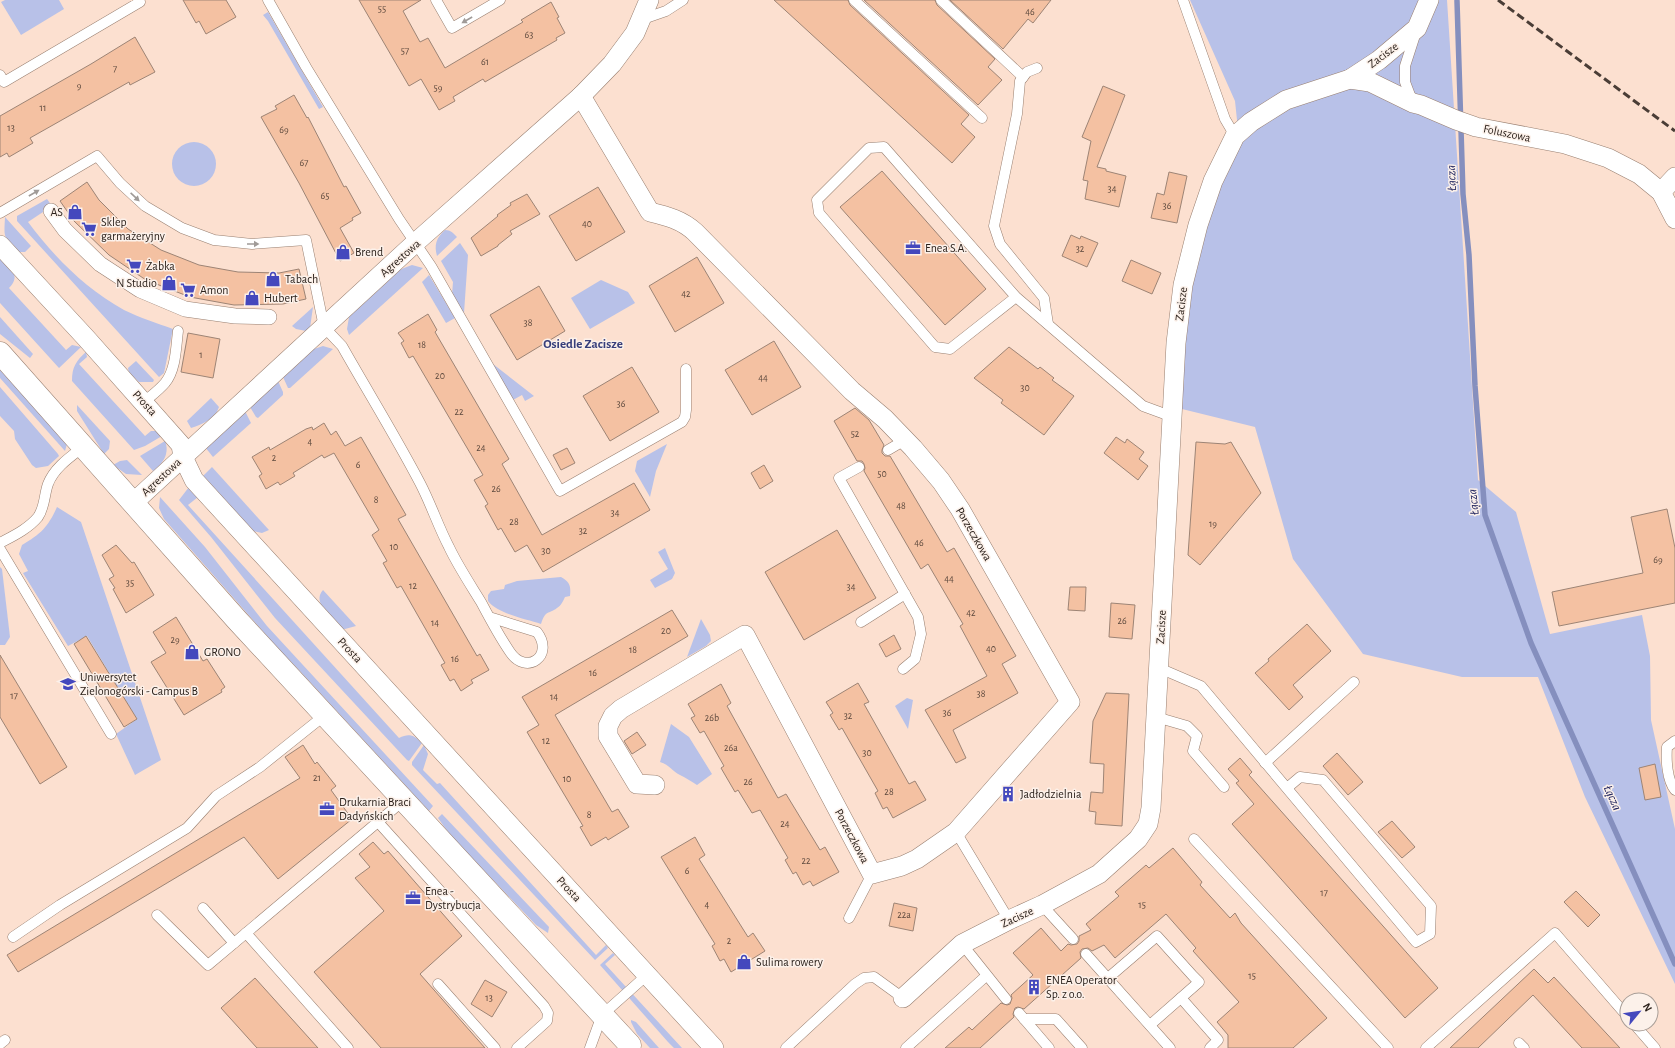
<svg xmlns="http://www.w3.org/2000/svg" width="1675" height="1048" viewBox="0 0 1675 1048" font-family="'Alegreya Sans',sans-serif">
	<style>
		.green { fill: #b8c1e8 }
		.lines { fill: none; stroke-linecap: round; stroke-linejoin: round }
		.stream { stroke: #858fbe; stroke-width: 5.5 }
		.building { fill: #f4c1a2; stroke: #9d8475 }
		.service-casing { stroke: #987f70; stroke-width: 11 }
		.pedestrian-casing { stroke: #987f70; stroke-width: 16 }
		.minor-casing { stroke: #987f70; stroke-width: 20 }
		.tertiary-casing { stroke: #987f70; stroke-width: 23 }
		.service { stroke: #fff; stroke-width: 10 }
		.pedestrian { stroke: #fff; stroke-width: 15 }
		.minor { stroke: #fff; stroke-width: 19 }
		.tertiary { stroke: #fff; stroke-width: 22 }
		.rail { stroke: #4a3d36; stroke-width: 3; stroke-dasharray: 8 4; stroke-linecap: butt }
		.oneway { fill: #a09b98 }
		.labels { text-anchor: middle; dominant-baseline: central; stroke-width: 3; stroke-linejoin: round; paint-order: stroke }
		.number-label { font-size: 10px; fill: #5d493d }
		.street-label { font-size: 12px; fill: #2b211b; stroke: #fcf1ea }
		.poi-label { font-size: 12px; fill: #2b211b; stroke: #fcf1ea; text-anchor: start }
		.water-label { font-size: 13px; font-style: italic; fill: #222660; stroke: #fcf1ea }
		.neighbourhood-label { font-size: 13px; font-weight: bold; fill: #373e7a; stroke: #fcf1ea }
	</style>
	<rect width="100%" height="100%" fill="#fce0d0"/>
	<g class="green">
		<path d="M5,0h54l5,9 -43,26 -20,-33z"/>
		<path d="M1190,0h257l31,480 38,32 34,122 92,-19 8,41 1,64 24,109v155l-90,-187 -47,-120h-76l-99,-23 -70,-95 -38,-132 -73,-18 2,-84 10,-64 20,-67 25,-55 -4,-38z"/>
		<path d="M268,12l55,95 -4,2 -51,-88 -5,-6z"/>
		<circle cx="194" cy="164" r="22"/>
		<path d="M47,199l5,7 -24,16c26,35 58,67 96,88 16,8 33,13 49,19l-9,44 -5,4 -142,-156v-5z"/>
		<path d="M5,217l26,29 -6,6h-7c-15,-17 -14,-13 -13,-35z"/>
		<path d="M445,230c6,0 8,3 12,7l-20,19c-3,-11 -1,-18 8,-26z"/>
		<path d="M460,243l8,12 -4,58 -12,-18 1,-13 -12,-21z"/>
		<path d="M0,258c10,10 22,17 9,30l57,62 6,-5 9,2 -22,21 -59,-65z"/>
		<path d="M412,265l11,3 -74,67 -2,-6 2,-12 51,-47 4,-2z"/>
		<path d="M429,275l26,43 -9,5 -24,-41z"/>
		<path d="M601,280l27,12 7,11 -45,26 -19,-31z"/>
		<path d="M313,307l-3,21 -4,3 -10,-2 -4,-3z"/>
		<path d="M0,317l33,37 -3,4 -30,-24z"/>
		<path d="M323,346l10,3 -43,39h-2l-5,-11 31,-28z"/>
		<path d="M86,352l1,5 -8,7 66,72 6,-5h5l6,5 -17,10 -11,4 -62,-69c0,-14 4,-20 14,-29z"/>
		<path d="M136,361l18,19 -1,2h-14l-10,-9 -1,-5z"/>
		<path d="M493,364l41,32 -9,5 -3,-6 -9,5z"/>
		<path d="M0,369l67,75 -2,7 -65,-73z"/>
		<path d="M278,381l5,11v3l-25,23 -2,-1 -6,-10z"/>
		<path d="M0,387l58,67 1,2 -11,10 -12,2 -4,-3 -17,-26 -1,-8 -14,-15z"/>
		<path d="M211,398l8,9c-4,12 -16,17 -28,21l-4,-7z"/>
		<path d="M77,405l33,36 -1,8 -5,5 -27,-43z"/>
		<path d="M245,411l6,12 -38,34 -8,-10z"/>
		<path d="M165,441c5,12 -2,23 -12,30l-13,-15z"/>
		<path d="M667,444l-11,27 -6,26 -15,-26 2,-10z"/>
		<path d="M127,460l15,15 -16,-1 -13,-9 7,-4z"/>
		<path d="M212,467l57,63 -7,3 -9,-2 -50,-55z"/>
		<path d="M189,487l9,10 -10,8 211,233c10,-5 15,-3 23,5l-13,18 -2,-1 -132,-142 -64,-81 -32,-37z"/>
		<path d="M160,497l45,50 62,79 166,180 -4,5 -132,-143 -15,-15 -118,-134 -5,-11z"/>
		<path d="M57,507l24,15 80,238 -26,15 -19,-41 21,-15 -50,-83 -19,10 -45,-73 5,-2 -9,-17 3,-9c19,-11 26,-18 35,-38z"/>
		<path d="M665,548l10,25 -3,6 -17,9 -5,-8 18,-11 -10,-17z"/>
		<path d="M0,567l2,2 8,68 -5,8h-5z"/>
		<path d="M561,577c9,5 10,9 9,19l-5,1c-2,4 -4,9 -8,11 -9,7 -11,1 -16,16 -15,-5 -43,-10 -53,-23v-6l3,-4 13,-2 1,-4 12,-4z"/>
		<path d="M323,590l33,36 -11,3h-3c-9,-10 -31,-26 -19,-39z"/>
		<path d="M701,619l9,16 1,6 -5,5 -19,11z"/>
		<path d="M907,698l6,2 -5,29 -13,-23z"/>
		<path d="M671,724l18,13 23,37 -15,11c-6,-4 -11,-7 -17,-10 -8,-4 -10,-10 -20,-13z"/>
		<path d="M424,745l4,9 -5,16 14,14 3,-1 156,172 10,-10 2,3 -13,12 -183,-195v-3z"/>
		<path d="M442,814l107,113 -1,6 -12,-8 -86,-90 -12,-17z"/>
		<path d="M613,953l2,2 -10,9 77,84h-8l-6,-6 -68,-77z"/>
		<path d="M631,1020l5,2 23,26h-9l-13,-14 -6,-12z"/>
	</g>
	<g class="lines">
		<path class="stream" d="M1457,1l6,193 6,61 6,131 10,129 46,128 144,321"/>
	</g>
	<g class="building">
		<path d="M183,0h43l10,17 -30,17 -7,-13 -3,2z"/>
		<path d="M359,0h62l-18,11 17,31 8,-4 17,30 78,-46 -2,-2 30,-18 8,15 -2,1 8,15 -9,5 1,2 -72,42 -2,-3 -30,18 2,4 -16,9 -18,-31 -12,7z"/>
		<path d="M774,0h74l2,5 119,110 -8,9 14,13 -23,26z"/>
		<path d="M864,0h71l2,5 58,54 -7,8 14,13 -24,25z"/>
		<path d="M950,0h101l-18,23 -5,-4 -25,30z"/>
		<path d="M135,37l20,35 -25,13 -1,-3 -99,56 3,5 -24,14 -2,-4 -7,4v-41l91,-52z"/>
		<path d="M1103,86l22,9 -28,72 9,2v2l20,5 -7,31 -34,-8 3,-18 -5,-1 8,-39 -9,-4z"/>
		<path d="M294,95l13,23 1,-1 36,70 2,-1 15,27 -9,5 1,2 -13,8 14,25 -14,8 -41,-78 -38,-66 16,-8 -2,-3z"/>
		<path d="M882,171l104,118 -41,36 -105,-118z"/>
		<path d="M1169,172l18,4 -10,47 -26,-5 6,-25 7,2z"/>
		<path d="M87,182l12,18 29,29 33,21 38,15 39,7 41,1 20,-4 7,30 -23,5 -49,1 -44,-8 -44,-17 -37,-25 -35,-34 -14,-20z"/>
		<path d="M598,187l27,45 -49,29 -27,-45z"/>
		<path d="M527,194l13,20 -30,17 2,3 -14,11v1l-17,10 -10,-18 27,-22 -1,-1 14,-10 -1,-2z"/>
		<path d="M1071,235l9,4 1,-3 17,7 -11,24 -25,-11z"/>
		<path d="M697,257l27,46 -49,29 -26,-46z"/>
		<path d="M1131,260l30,13 -9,21 -30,-13z"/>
		<path d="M539,286l26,45 -48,29 -27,-45z"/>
		<path d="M428,314l9,16 -2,2 74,127 -7,5 40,71 92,-52 16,27 -107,62 -16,-27 -12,7 -14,-24 -3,2 -13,-24 3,-2 -14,-24 9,-5 -70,-119 -4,2 -8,-15 3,-2 -6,-8z"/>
		<path d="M188,333l32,6 -7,39 -32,-6z"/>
		<path d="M774,341l27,46 -49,28 -27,-45z"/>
		<path d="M1009,347l29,22 2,-2 14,11 -2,2 22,16 -30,39 -43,-32 2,-3 -29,-22z"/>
		<path d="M632,367l27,45 -49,29 -27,-45z"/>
		<path d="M855,408l14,12 15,25 -2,5v3l3,3h5l57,96 7,-4 62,108 -14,8 16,29 -65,37 13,28 -10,5 -31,-53 62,-34 -27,-50 3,-2 -35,-60 -7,5 -57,-98 1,-3 -1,-4 -2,-3h-5l-23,-40z"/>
		<path d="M324,423l7,12 5,-4 9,15 16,-9 45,78 -8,4 79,137 3,-2 9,16 -18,10 2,3 -12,8 -7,-12 -4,2 -9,-16 4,-2 -44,-77 -4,2 -14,-25 4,-2 -15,-26 7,-5 -45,-77 -10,5 -2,-3 -29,18 2,3 -15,9 -2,-3 -12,7 -7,-13 3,-2 -10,-17 17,-10 1,3 36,-21 6,-2 1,3z"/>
		<path d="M1116,437l9,6 2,-4 17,13 -5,7 9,7 -10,14 -34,-27z"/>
		<path d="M1196,442l29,2 6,-2 30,51 -61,72 -12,-10z"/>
		<path d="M567,448l8,15 -14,7 -8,-15z"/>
		<path d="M764,465l9,16 -13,8 -9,-16z"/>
		<path d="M1667,509l8,39v55l-116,23 -7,-34 91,-19 -12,-56z"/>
		<path d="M837,530l39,68 -72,42 -39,-68z"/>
		<path d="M116,545l16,18 2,-1 20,33 -28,18 -13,-24 2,-1 -6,-9 5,-3 -12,-21z"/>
		<path d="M1070,587h16l-1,24 -17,-1z"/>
		<path d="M1111,603l24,2 -3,34 -23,-2z"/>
		<path d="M672,610l16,26 -133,79 57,97 6,-3 11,18 -21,13 -2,-3 -15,9 -11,-19 3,-1 -56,-94 12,-7 -17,-28z"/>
		<path d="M176,617l27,44 4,-2 18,28 -4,3 1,2 -38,23 -33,-53 15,-9 -13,-21z"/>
		<path d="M1307,624l24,27 -38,34 10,12 -14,13 -34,-37 14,-12 -1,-2z"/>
		<path d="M894,635l7,14 -15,8 -7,-13z"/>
		<path d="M86,636l51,83 -13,8 -50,-83z"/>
		<path d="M0,655l67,112 -27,17 -40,-67z"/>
		<path d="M858,683l11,19 -5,2 45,80 6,-3 11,19 -33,18 -6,-11 -4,2 -8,-16 3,-2 -36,-63 -3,2 -9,-15 3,-2 -7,-11z"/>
		<path d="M721,684l10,19 -4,3 51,92 8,-4 34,56 5,-3 14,25 -26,14 -3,-5 -7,4 -7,-13 -3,2 -8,-14 3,-2 -28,-48 -8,3 -14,-23 -3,2 -14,-24 3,-2 -20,-35 -4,2 -9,-15 4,-2 -7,-12z"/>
		<path d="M1106,693l23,1 -7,132 -27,-2 1,-12 -7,-1 2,-19 12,1 1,-29 -14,-1 3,-42z"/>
		<path d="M637,732l9,13 -14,9 -8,-13z"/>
		<path d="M303,745l12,19 2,-2 19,24 -5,4 21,29 -74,60 -34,-42 -226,135 -11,-17 293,-177 -15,-21z"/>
		<path d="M1337,753l26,29 -15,13 -25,-29z"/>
		<path d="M1240,758l12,14 -3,3 189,213 -33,30 -173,-194 22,-20 -18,-21 3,-2 -11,-12z"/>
		<path d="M1655,764l6,33 -16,3 -6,-32z"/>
		<path d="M1392,821l23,26 -13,11 -24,-26z"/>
		<path d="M695,837l10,18 -6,4 49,78 5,-4 12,18 -34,21 -7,-13 -4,2 -8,-15 3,-2 -54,-87z"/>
		<path d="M373,842l11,12 4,-3 74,85 -42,38 65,74h-104l-67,-76 70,-61 -29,-33 15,-11 -11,-13z"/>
		<path d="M1173,848l29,34 -2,3 30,33 5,-5 6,10 86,95 -34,30h-65v-13l-11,-13 22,-20 -46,-51 3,-3 -30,-34 -51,44 -11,-13 -12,6 -4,-3 -6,1 -2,3 1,6 -57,51 -6,-2 -3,1 -2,6 1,3 -34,31h-35l24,-21 3,3 29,-27 6,2 3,-1 2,-6 -1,-3 22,-20 -20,-22 28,-25 20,23 7,-7 3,1 6,-1 2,-3v-5l12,-6 -5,-6 33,-28 -4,-4 31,-27 3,3z"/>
		<path d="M1576,891l24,24 -12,12 -24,-25z"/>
		<path d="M894,903l23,5 -4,23 -24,-5z"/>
		<path d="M1534,969l14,14 6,-6 66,71h-38l-49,-53 -55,53h-28z"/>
		<path d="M255,978l63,70h-61l-36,-40z"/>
		<path d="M485,980l22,12 -15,25 -21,-13z"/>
	</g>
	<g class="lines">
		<g class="service-casing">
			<g id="service">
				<path d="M268,0l38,67 93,152 32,47 129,225 122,-69 3,-5 1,-7v-41"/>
				<path d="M436,0l16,28 48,-28"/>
				<path d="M854,0l128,118"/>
				<path d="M941,0l82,77"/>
				<path d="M1183,0l42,119 10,17"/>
				<path d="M640,20l26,-9 17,-11"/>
				<path d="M1037,68l-10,4 -7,9 -3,33 -23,112 6,18 44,54 4,26"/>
				<path d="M0,75l4,7 136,-80 -2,-2"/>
				<path d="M1413,103l-8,-21v-16l11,-34"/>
				<path d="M0,213l97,-57 23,27 25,23 37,22 32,12 38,4 54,-4 18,87 18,19c26,46 54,91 78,137 11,21 18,43 29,64 9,19 21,37 32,55 9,17 18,34 29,50 16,24 45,4 27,-20l-48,-15"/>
				<path d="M1016,297l-66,52 -15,-2 -116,-134 -2,-13 52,-52 15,-1 132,150 127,109 30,11"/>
				<path d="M144,402c7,-6 15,-12 21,-19 11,-13 11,-36 13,-52"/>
				<path d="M888,450l17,-10"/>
				<path d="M859,467l-20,11 79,139 3,17 -6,25 -12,10"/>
				<path d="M0,543c13,-7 28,-14 38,-26 7,-10 6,-22 10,-33 6,-16 22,-27 35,-37"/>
				<path d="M0,549l111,185"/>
				<path d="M861,622l44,-28"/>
				<path d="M1159,668l42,18 215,256 14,-8 1,-28 -108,-126 -23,-3 -13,11"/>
				<path d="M1156,717l31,9 10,10 -4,15 31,36"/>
				<path d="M1675,741l-8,6c-1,13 0,33 8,43"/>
				<path d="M1265,763l89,-81"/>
				<path d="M378,822l166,184 4,7 -1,8 -30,27"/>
				<path d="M956,832l53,88"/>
				<path d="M1194,839l194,209"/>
				<path d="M1042,905l31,34"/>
				<path d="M203,908l31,35"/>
				<path d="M157,915l51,50 196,-165"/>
				<path d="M849,918l23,-44"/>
				<path d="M246,933l102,115"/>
				<path d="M13,937l47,-32 127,-77 29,-32 44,-29 65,-52"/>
				<path d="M962,944l44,55"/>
				<path d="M1086,954l84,94"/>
				<path d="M1108,978l49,-42 36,40 6,6 -49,43"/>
				<path d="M438,984l57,64"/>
				<path d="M1181,998l37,42 -8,8"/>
				<path d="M1019,1013l30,35"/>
				<path d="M1024,1019h32l26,29"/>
				<path d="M1634,1024l21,24"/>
				<path d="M1519,1043l5,5"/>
				<path d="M0,1044l5,-4"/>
				<path d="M590,1048l12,-33 45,-40"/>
				<path d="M786,1048l69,-64 9,-6 10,-1 29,21"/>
				<path d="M906,1048l80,-72"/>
				<path d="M1426,1048l129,-115 72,83"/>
			</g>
		</g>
		<g class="pedestrian-casing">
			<path id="pedestrian" d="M51,211l14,19 35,34 40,26 45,19 50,7 34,1"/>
		</g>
		<g class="minor-casing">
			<g id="minor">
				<path d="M1350,79l20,3 43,21 8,2 35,15 20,7 89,17 43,14 31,16 22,18 14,27"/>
				<path d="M581,96l69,116c17,4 32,8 45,20l157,159 33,28 28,29 28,33 19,28 110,193 -114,130 -39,27 -15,7 -30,8 -127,-239 -124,74 -8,7 -5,10v10l29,48 18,1"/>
				<path d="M1661,192l14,-15"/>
				<path d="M0,245l86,93 95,107 2,12 11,23 520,568"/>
				<path d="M133,503l282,-260 166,-147 31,-32 23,-31 14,-33"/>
				<path d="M903,998l59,-54 47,-24 33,-15 57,-31 39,-35 10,-15 3,-16 25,-465 7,-58 15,-60 15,-44 22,-45 16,-14 35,-22 64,-21 29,-19 38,-32 12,-28"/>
			</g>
		</g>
		<g class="tertiary-casing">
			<path id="tertiary" d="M0,353l237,267 393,425"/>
		</g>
		<use href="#service" class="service"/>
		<use href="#pedestrian" class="pedestrian"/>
		<use href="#minor" class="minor"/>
		<use href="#tertiary" class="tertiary"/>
		<path class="rail" d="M1498,0l177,131"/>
	</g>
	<defs><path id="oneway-solid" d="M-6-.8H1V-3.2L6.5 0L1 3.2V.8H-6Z"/></defs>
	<g class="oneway">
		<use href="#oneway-solid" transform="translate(467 20) rotate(150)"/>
		<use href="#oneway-solid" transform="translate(34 193) rotate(-30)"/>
		<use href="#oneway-solid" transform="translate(135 197) rotate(43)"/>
		<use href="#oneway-solid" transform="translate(253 244)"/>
	</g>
	<defs>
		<g id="shop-bare" transform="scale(1.2)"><path d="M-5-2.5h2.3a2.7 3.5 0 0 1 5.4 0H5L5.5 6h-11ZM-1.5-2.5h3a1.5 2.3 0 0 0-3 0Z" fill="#4448bd" stroke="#fcf1ea" stroke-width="2.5" paint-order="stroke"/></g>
		<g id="supermarket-bare" transform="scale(1.2)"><path d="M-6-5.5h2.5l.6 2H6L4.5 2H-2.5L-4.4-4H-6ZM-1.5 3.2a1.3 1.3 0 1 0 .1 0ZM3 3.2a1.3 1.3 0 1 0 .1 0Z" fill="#4448bd" stroke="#fcf1ea" stroke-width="2.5" paint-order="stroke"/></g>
		<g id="office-bare" transform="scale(1.2)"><path d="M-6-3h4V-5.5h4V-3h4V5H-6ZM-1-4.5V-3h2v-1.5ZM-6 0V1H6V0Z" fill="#4448bd" stroke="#fcf1ea" stroke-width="2.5" paint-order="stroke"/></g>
		<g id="university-bare" transform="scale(1.2)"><path d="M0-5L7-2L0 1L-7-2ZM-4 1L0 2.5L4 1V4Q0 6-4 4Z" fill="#4448bd" stroke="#fcf1ea" stroke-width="2.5" paint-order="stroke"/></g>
		<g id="building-bare" transform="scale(1.2)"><path d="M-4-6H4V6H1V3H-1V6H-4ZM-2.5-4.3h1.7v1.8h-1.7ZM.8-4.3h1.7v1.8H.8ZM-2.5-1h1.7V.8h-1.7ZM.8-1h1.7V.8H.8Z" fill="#4448bd" stroke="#fcf1ea" stroke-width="2.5" paint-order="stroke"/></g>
	</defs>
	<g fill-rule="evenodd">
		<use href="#shop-bare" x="75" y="212"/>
		<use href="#supermarket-bare" x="89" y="229"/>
		<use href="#office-bare" x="913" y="248"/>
		<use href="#shop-bare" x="343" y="252"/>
		<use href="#supermarket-bare" x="134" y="266"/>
		<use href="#shop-bare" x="273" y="279"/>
		<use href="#shop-bare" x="169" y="283"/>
		<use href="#supermarket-bare" x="188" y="290"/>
		<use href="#shop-bare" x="252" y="298"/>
		<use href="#shop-bare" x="192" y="652"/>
		<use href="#university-bare" x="68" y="684"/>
		<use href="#building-bare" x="1008" y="794"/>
		<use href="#office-bare" x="327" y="809"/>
		<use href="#office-bare" x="413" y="898"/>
		<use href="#shop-bare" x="744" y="962"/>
		<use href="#building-bare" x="1034" y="987"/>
	</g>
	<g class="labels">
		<g class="number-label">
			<text x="382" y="9">55</text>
			<text x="1030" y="12">46</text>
			<text x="529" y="35">63</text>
			<text x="405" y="51">57</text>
			<text x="485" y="62">61</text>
			<text x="115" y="69">7</text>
			<text x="79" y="86">9</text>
			<text x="438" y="88">59</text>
			<text x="43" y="108">11</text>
			<text x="11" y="128">13</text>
			<text x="284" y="130">69</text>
			<text x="304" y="163">67</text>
			<text x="1112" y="189">34</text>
			<text x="325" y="196">65</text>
			<text x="1167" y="206">36</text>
			<text x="587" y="224">40</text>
			<text x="1080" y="249">32</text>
			<text x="686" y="294">42</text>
			<text x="528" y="323">38</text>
			<text x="422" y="345">18</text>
			<text x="201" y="355">1</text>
			<text x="440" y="376">20</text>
			<text x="763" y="378">44</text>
			<text x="1025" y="388">30</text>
			<text x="621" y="404">36</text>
			<text x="459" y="412">22</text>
			<text x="855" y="434">52</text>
			<text x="310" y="442">4</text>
			<text x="481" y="448">24</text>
			<text x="274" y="458">2</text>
			<text x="358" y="465">6</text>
			<text x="882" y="474">50</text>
			<text x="496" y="489">26</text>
			<text x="376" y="500">8</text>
			<text x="901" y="506">48</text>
			<text x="615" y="513">34</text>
			<text x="514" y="522">28</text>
			<text x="1213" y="524">19</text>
			<text x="583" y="531">32</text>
			<text x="919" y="543">46</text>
			<text x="394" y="547">10</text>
			<text x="546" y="551">30</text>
			<text x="1658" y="560">69</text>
			<text x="949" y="579">44</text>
			<text x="130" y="583">35</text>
			<text x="413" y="586">12</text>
			<text x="851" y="587">34</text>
			<text x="971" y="613">42</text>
			<text x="1122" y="621">26</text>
			<text x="435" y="623">14</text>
			<text x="666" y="631">20</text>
			<text x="175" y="640">29</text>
			<text x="991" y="649">40</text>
			<text x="633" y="650">18</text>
			<text x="455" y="659">16</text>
			<text x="593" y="673">16</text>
			<text x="981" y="694">38</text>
			<text x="14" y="696">17</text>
			<text x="554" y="697">14</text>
			<text x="947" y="713">36</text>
			<text x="848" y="716">32</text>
			<text x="712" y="718">26b</text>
			<text x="546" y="741">12</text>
			<text x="731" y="748">26a</text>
			<text x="867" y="753">30</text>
			<text x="317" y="778">21</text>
			<text x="567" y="779">10</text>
			<text x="748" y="782">26</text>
			<text x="889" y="792">28</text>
			<text x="589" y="815">8</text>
			<text x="785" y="824">24</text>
			<text x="806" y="861">22</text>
			<text x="687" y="871">6</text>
			<text x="1324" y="893">17</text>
			<text x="707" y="905">4</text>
			<text x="1142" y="905">15</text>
			<text x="904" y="915">22a</text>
			<text x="729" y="941">2</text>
			<text x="1252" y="976">15</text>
			<text x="489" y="998">13</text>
		</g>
		<g class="street-label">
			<text transform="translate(1383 55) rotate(-37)">Zacisze</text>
			<text transform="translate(1507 133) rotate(12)">Foluszowa</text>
			<text transform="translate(400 258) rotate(-42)">Agrestowa</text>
			<text transform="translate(1181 304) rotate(-83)">Zacisze</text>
			<text transform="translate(145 403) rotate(48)">Prosta</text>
			<text transform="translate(161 477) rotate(-43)">Agrestowa</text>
			<text transform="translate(974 534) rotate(60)">Porzeczkowa</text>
			<text transform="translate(1161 627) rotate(-87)">Zacisze</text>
			<text transform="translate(350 650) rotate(47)">Prosta</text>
			<text transform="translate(852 836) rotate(62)">Porzeczkowa</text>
			<text transform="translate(569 889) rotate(47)">Prosta</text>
			<text transform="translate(1017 917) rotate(-25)">Zacisze</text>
		</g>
		<g class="poi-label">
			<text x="63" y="212" text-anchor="end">AS</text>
			<text x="101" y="222">Sklep<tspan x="101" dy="14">garmażeryjny</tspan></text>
			<text x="925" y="248">Enea S.A.</text>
			<text x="355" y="252">Brend</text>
			<text x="146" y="266">Żabka</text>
			<text x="285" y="279">Tabach</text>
			<text x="157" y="283" text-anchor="end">N Studio</text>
			<text x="200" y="290">Amon</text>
			<text x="264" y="298">Hubert</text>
			<text x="204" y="652">GRONO</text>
			<text x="80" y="677">Uniwersytet<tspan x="80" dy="14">Zielonogórski - Campus B</tspan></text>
			<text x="1020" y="794">Jadłodzielnia</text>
			<text x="339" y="802">Drukarnia Braci<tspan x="339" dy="14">Dadyńskich</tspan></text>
			<text x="425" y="891">Enea -<tspan x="425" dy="14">Dystrybucja</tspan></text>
			<text x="756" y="962">Sulima rowery</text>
			<text x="1046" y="980">ENEA Operator<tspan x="1046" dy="14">Sp. z o.o.</tspan></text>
		</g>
		<g class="water-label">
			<text transform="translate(1452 178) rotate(-92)">Łącza</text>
			<text transform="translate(1474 502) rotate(-96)">Łącza</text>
			<text transform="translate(1612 798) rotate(66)">Łącza</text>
		</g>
		<g class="neighbourhood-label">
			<text x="583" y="344">Osiedle Zacisze</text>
		</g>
	</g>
	<g transform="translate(1639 1012) rotate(61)"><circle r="19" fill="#fcf1ea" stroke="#a89e97"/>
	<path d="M0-3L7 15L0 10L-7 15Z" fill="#4448bd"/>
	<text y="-6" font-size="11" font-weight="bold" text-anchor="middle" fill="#2b211b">N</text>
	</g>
</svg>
